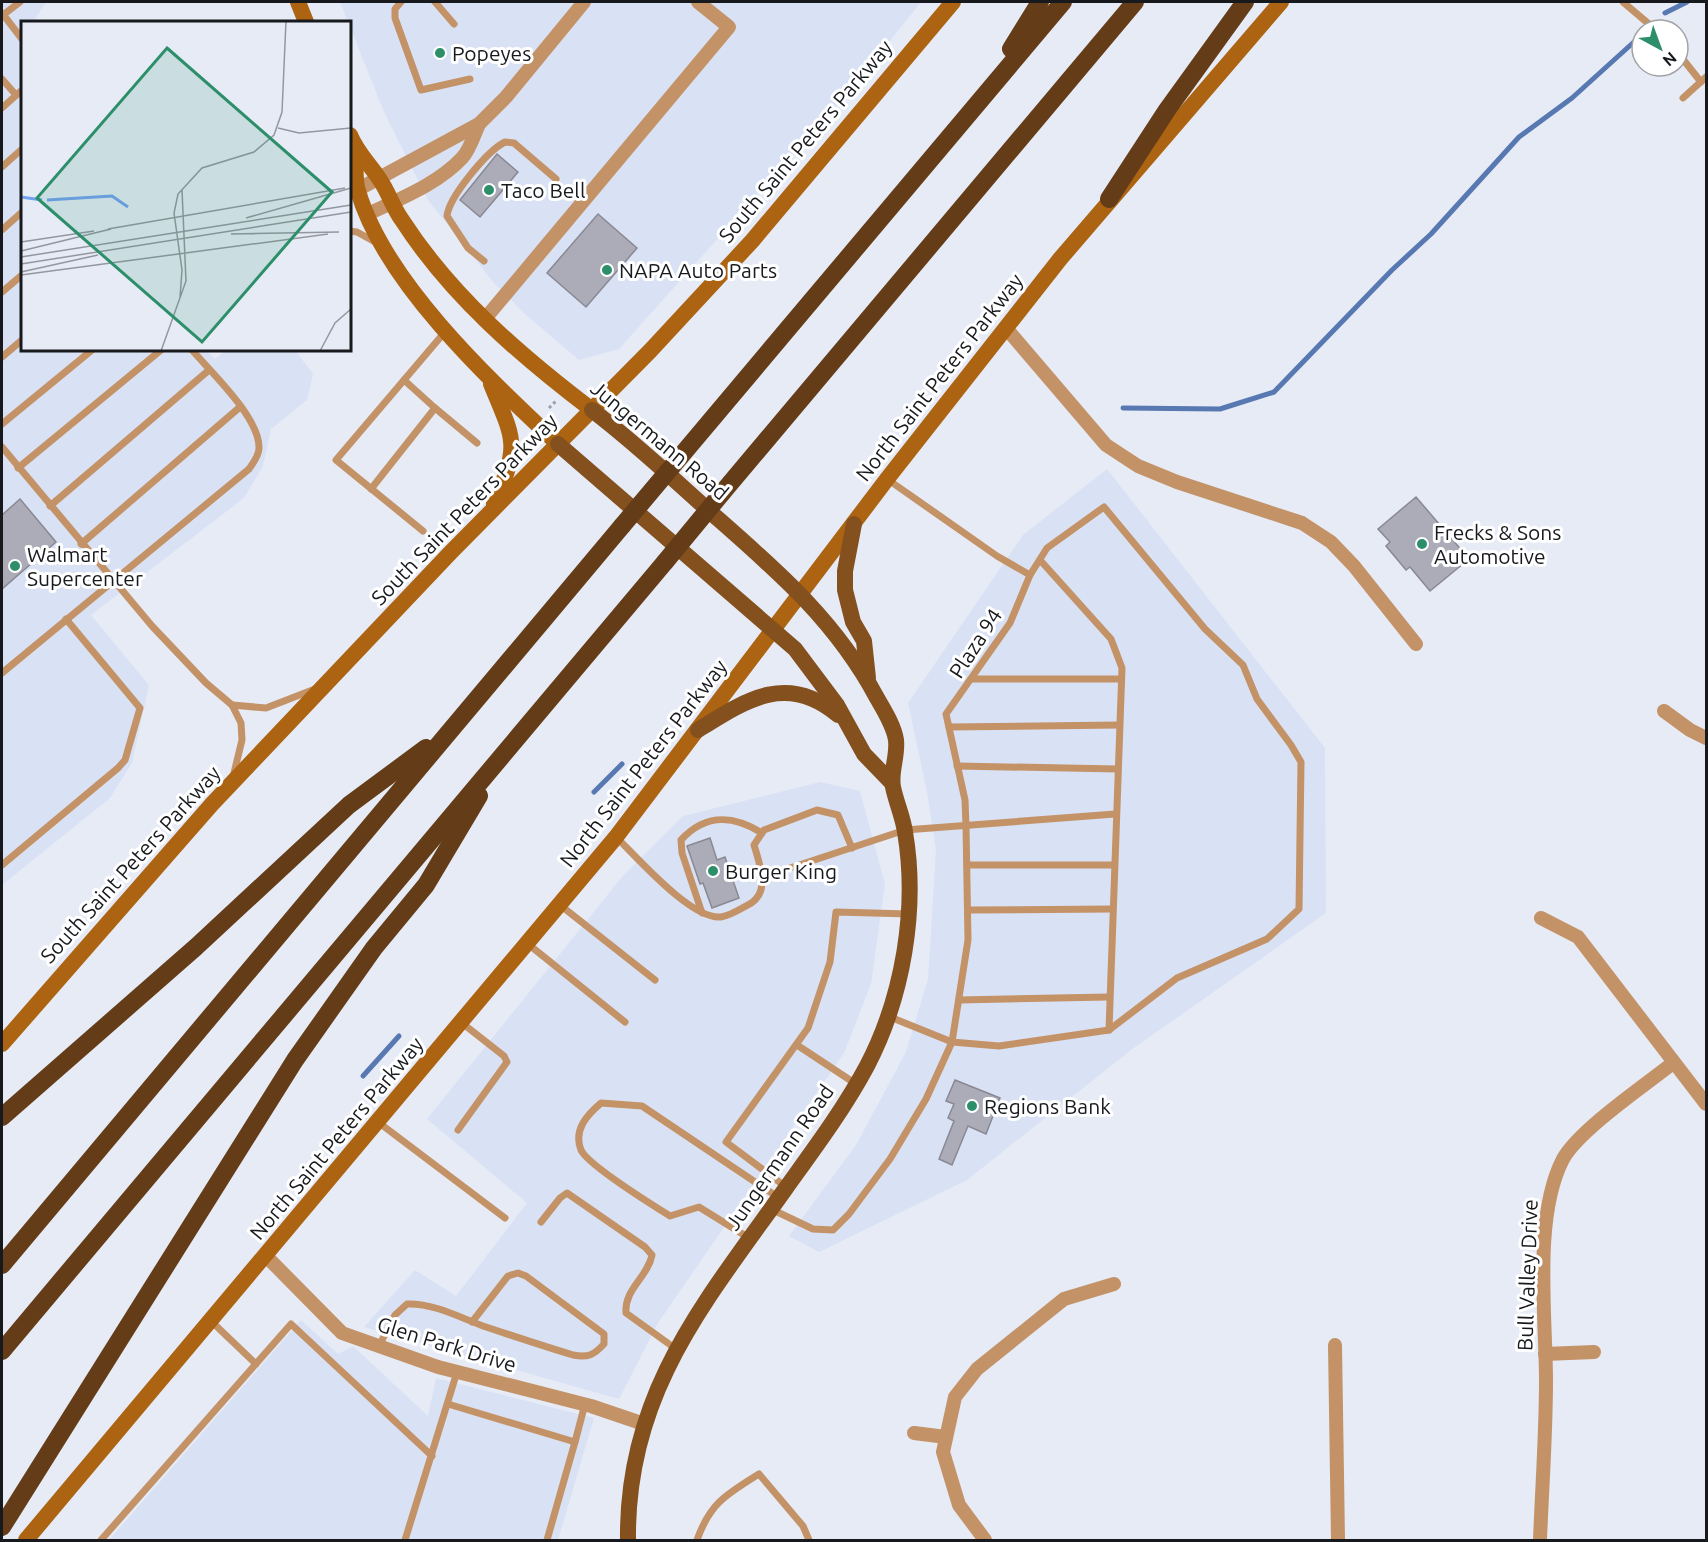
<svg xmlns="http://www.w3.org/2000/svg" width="1708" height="1542" viewBox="0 0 1708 1542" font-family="Ubuntu,sans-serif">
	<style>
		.built { fill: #d9e2f4 }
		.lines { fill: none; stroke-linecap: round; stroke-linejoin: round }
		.stream { stroke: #5778b1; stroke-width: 5 }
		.building { fill: #acacb8; stroke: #898994; stroke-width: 1.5 }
		.path { stroke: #9ca0a8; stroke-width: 3; stroke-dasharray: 3 3; stroke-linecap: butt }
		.service { stroke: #c49267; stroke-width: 7 }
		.minor { stroke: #c49267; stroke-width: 14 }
		.secondary { stroke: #ac6412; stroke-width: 16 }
		.primary { stroke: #84501d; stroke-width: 16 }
		.motorway { stroke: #643d18; stroke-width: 18 }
		.motorway-bridge { stroke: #643d18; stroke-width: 18 }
		.poi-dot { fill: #2c8f6a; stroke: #fff; stroke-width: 2 }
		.labels { text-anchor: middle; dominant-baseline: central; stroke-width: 6; stroke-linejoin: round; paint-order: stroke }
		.poi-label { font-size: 21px; fill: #17191d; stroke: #fff; text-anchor: start }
		.street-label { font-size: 21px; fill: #17191d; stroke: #fff }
		.inset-river { fill: none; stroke: #73a1f0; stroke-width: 3 }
		.inset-road { fill: none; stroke: #93979f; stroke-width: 1.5 }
		.view { fill: #2c8f6a; fill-opacity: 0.15; stroke: #2c8f6a; stroke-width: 3 }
		.inset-edge { fill: none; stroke: #17191d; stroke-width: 3 }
	</style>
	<rect width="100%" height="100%" fill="#e6ebf6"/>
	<g class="built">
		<path d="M2,2h44l-13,20h-11v328h184l9,9 11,-9h69l18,24 -6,26 -36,29 -8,37 -19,32 -153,117 58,70 -17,78 -22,35 -108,87z"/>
		<path d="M340,2h581l-73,91 -229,256 -40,11 -53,-45 -32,-32 -66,-83 -44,-88z"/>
		<path d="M1107,469l218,279 1,165 -195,137 -164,130 -148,72 -30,-16 67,-91 50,-93 22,-73 8,-129 -9,-58 -19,-89 115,-168z"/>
		<path d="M820,782l40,9 25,93 -14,100 -27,69 -186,270 -39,76 -255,-72 51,-57 41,26 71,-93 -100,-84 195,-242 61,-61z"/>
		<path d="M301,1320l37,34 15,-8 75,70 8,-38 158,40 -36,122h-449z"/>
	</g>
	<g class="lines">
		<g class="stream">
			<path d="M1665,13l22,-11"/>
			<path d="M1123,408l97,1 54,-17 118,-122 39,-36 88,-97 53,-39 63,-57"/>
			<path d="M594,792l28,-28"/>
			<path d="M363,1076l36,-40"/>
		</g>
	</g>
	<g class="building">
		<path d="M497,154l21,18 -38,45 -20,-17z"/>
		<path d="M598,214l39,34 -51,59 -39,-34z"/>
		<path d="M1416,497l53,62 -39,32 -20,-24 -4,3 -20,-24 4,-4 -12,-13z"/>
		<path d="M20,499l36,43 -54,47v-74z"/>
		<path d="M710,838l7,22 8,-3 14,41 -27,10 -9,-25 -3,1 -13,-38z"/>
		<path d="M955,1080l45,18 -14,36 -18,-8 -16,39 -13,-6 15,-38 -6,-3 6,-14 -8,-3z"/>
	</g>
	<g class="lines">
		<path class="path" d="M549,408l7,-7"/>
		<g class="service">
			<path d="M401,2l-6,7v9l26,72 49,-11"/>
			<path d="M435,2l19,22"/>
			<path d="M1623,2l33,28"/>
			<path d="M2,13l20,26"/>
			<path d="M3,15l17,-13"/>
			<path d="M1678,53l23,29"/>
			<path d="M2,79l14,16"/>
			<path d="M1683,98l23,-21"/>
			<path d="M2,108l20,-18"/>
			<path d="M2,167l20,-18"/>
			<path d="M2,230l20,-18"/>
			<path d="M350,231l7,1 20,11"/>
			<path d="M484,261l-16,-13 -21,-32c2,-19 40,-65 58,-74l9,1 42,36"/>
			<path d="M2,292l20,-17"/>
			<path d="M2,357l20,-17"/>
			<path d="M435,408l42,35"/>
			<path d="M2,424l90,-74"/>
			<path d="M2,447l150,179 54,57 26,22 9,18 1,17 -8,33"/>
			<path d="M18,468l143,-118"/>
			<path d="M887,479l110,77 33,19"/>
			<path d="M371,489l64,-81 -31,-28"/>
			<path d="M50,506l159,-136"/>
			<path d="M423,531l-87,-71 108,-127"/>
			<path d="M81,544l159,-137"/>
			<path d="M1040,560l71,79 11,29 -13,362"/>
			<path d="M2,673l247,-204c4,-6 10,-13 10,-21 1,-30 -48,-76 -67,-98"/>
			<path d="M972,679h149"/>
			<path d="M232,705l34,3 49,-19"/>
			<path d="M949,727l170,-2"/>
			<path d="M957,766l160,3"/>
			<path d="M616,837c21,20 75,83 105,80 8,-1 18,-7 25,-11 26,-11 14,-41 8,-61l10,-15 53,-20 21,5 14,33"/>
			<path d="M2,865l116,-97 7,-8 15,-52 -74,-89"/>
			<path d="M967,865h146"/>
			<path d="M763,877l142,-47 210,-16"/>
			<path d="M560,905l95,75"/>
			<path d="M968,910l143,-1"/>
			<path d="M702,913l-20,-60 -1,-13c25,-27 52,-25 81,-7"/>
			<path d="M528,944l97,78"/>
			<path d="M959,1000l150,-3"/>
			<path d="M797,1045l59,39"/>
			<path d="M378,1122l127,96"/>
			<path d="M458,1130l49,-68 -3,-6 -42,-33"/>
			<path d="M786,1187l-60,-45 82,-114 22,-66 6,-50 73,2"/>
			<path d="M771,1209l42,20 20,1 16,-16 41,-55 36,-60 26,-57 16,-102 -2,-114 -1,-26 -19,-86 64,-91 20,-48 17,-27 57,-41 101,122 38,36 14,34 34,46 10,17 -2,147 -32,30 -90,39 -68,52 -110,16 -47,-4 -62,-25"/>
			<path d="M541,1222l19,-24 7,-5 78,54 7,8c-4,22 -28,34 -26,58l50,36"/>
			<path d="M749,1238l-50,-31 -29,9c-16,-10 -82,-51 -89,-66 -8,-20 6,-35 20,-47l41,3 137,92"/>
			<path d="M211,1321l45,43"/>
			<path d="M379,1346l16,-31 12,-11c26,-1 52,13 76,22 30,10 60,20 90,29 15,3 21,0 31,-11v-10l-78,-58 -8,-3 -10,3 -36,46"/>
			<path d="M448,1404l127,38 10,-38"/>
			<path d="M101,1540l190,-216 141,132"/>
			<path d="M405,1540l52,-168"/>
			<path d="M547,1540l28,-98"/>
			<path d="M697,1540c13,-37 30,-46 62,-66l44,52 6,14"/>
		</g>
		<g class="minor">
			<path d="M357,190l122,-66 27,-27 78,-95"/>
			<path d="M368,214c31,-15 70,-30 94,-56 8,-8 12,-23 17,-34"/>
			<path d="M484,320l245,-293 -31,-25"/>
			<path d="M1006,328l100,117 32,21 39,16 125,41 29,19 23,24 62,78"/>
			<path d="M1664,711l26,19 16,8"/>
			<path d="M1541,918l37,19 128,167"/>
			<path d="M266,1256l76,77 96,34 153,39 53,18"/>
			<path d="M1335,1345l3,195"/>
			<path d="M1545,1354l49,-2"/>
			<path d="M914,1433l32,4"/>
			<path d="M985,1540l-26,-35 -16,-53 12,-55 22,-28 87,-70 50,-15"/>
			<path d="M1540,1540c2,-53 6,-106 6,-159 0,-65 -13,-164 17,-222 16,-29 82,-74 110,-96"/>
		</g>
		<g class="secondary">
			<path d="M298,2l8,20"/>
			<path d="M350,135c7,18 20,29 30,45 9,13 13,28 22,40 49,76 119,136 190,190"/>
			<path d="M356,150c0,13 -2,29 2,41 27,92 132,189 200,253"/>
			<path d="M491,384c24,58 29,60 3,120"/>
			<path d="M2,1044l210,-240 239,-252 199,-201 102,-110 201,-239"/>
			<path d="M26,1540l590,-703 271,-358 173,-220 221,-257"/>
		</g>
		<g class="primary">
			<path d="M592,410c41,31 78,66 116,100 66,58 127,109 169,188 7,12 17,28 19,42 2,16 -6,32 -3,47 3,15 10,30 12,45 13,77 -2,165 -38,234 -23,43 -53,83 -81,122 -81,114 -160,205 -158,352"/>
			<path d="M558,444l237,205 42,56 27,49 28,29"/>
			<path d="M854,524l-9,47v19l8,32 11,19 4,37"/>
			<path d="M698,730c48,-30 89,-58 140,-15"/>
		</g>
		<g class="motorway">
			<path d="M1011,49l29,-47"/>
			<path d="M1109,199l58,-89 78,-108"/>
			<path d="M680,457l383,-455"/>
			<path d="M722,493l413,-491"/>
			<path d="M2,1117l194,-170 153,-142 77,-57"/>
			<path d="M2,1265l620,-739"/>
			<path d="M2,1351l663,-789"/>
			<path d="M2,1527l293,-467 79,-112 52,-63 53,-89"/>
		</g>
		<g class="motorway-bridge">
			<path d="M622,526l58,-69"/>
			<path d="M665,562l57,-69"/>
		</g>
	</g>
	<g class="poi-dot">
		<circle cx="440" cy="53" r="6"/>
		<circle cx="489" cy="190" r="6"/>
		<circle cx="607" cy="270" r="6"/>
		<circle cx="1422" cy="544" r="6"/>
		<circle cx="15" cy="566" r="6"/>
		<circle cx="713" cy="871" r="6"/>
		<circle cx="972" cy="1106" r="6"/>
	</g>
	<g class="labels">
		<g class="poi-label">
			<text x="452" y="53">Popeyes</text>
			<text x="501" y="190">Taco Bell</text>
			<text x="619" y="270">NAPA Auto Parts</text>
			<text x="1434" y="532">Frecks &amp; Sons<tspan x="1434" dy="24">Automotive</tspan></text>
			<text x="27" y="554">Walmart<tspan x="27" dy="24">Supercenter</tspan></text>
			<text x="725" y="871">Burger King</text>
			<text x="984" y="1106">Regions Bank</text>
		</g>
		<g class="street-label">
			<text transform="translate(805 141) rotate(-50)">South Saint Peters Parkway</text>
			<text transform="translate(939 377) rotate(-52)">North Saint Peters Parkway</text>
			<text transform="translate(660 440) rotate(40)">Jungermann Road</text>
			<text transform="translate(464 509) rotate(-46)">South Saint Peters Parkway</text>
			<text transform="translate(975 643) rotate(-57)">Plaza 94</text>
			<text transform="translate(643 763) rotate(-52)">North Saint Peters Parkway</text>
			<text transform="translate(130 864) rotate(-48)">South Saint Peters Parkway</text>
			<text transform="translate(336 1138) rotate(-50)">North Saint Peters Parkway</text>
			<text transform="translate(779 1157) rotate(-55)">Jungermann Road</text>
			<text transform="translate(1527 1275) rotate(-88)">Bull Valley Drive</text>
			<text transform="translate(447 1344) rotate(17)">Glen Park Drive</text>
		</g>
	</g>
	<g transform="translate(21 21)">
		<rect width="330" height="330" fill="#e6ebf6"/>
		<path class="inset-river" d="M0,176l21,3M26,179l65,-4 16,11"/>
		<path class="inset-road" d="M257,107l21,5 52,-5M225,197l105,-30M87,208l237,-41M210,213l108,-2M0,221l73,-11M0,230l90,-22M0,236l330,-52M0,243l330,-52M0,251l77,-17M0,254l307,-41M159,276l2,-27 -8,-57 4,-19 24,-26 52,-16 20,-17 8,-23 4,-91M140,330l25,-70 -4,-91M299,330l15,-28 16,-14"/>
		<path class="view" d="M146,27l165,144 -130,150 -165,-144z"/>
		<rect width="330" height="330" class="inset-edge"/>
	</g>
	<rect width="1708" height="1542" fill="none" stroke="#17191d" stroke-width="6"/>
	<g transform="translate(1660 48) rotate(139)"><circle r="28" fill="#ffffff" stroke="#a2a3a5" stroke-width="1.5"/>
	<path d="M0-4.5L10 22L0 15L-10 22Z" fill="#2c8f6a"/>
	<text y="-9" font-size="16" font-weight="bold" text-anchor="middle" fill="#17191d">N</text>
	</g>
</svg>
